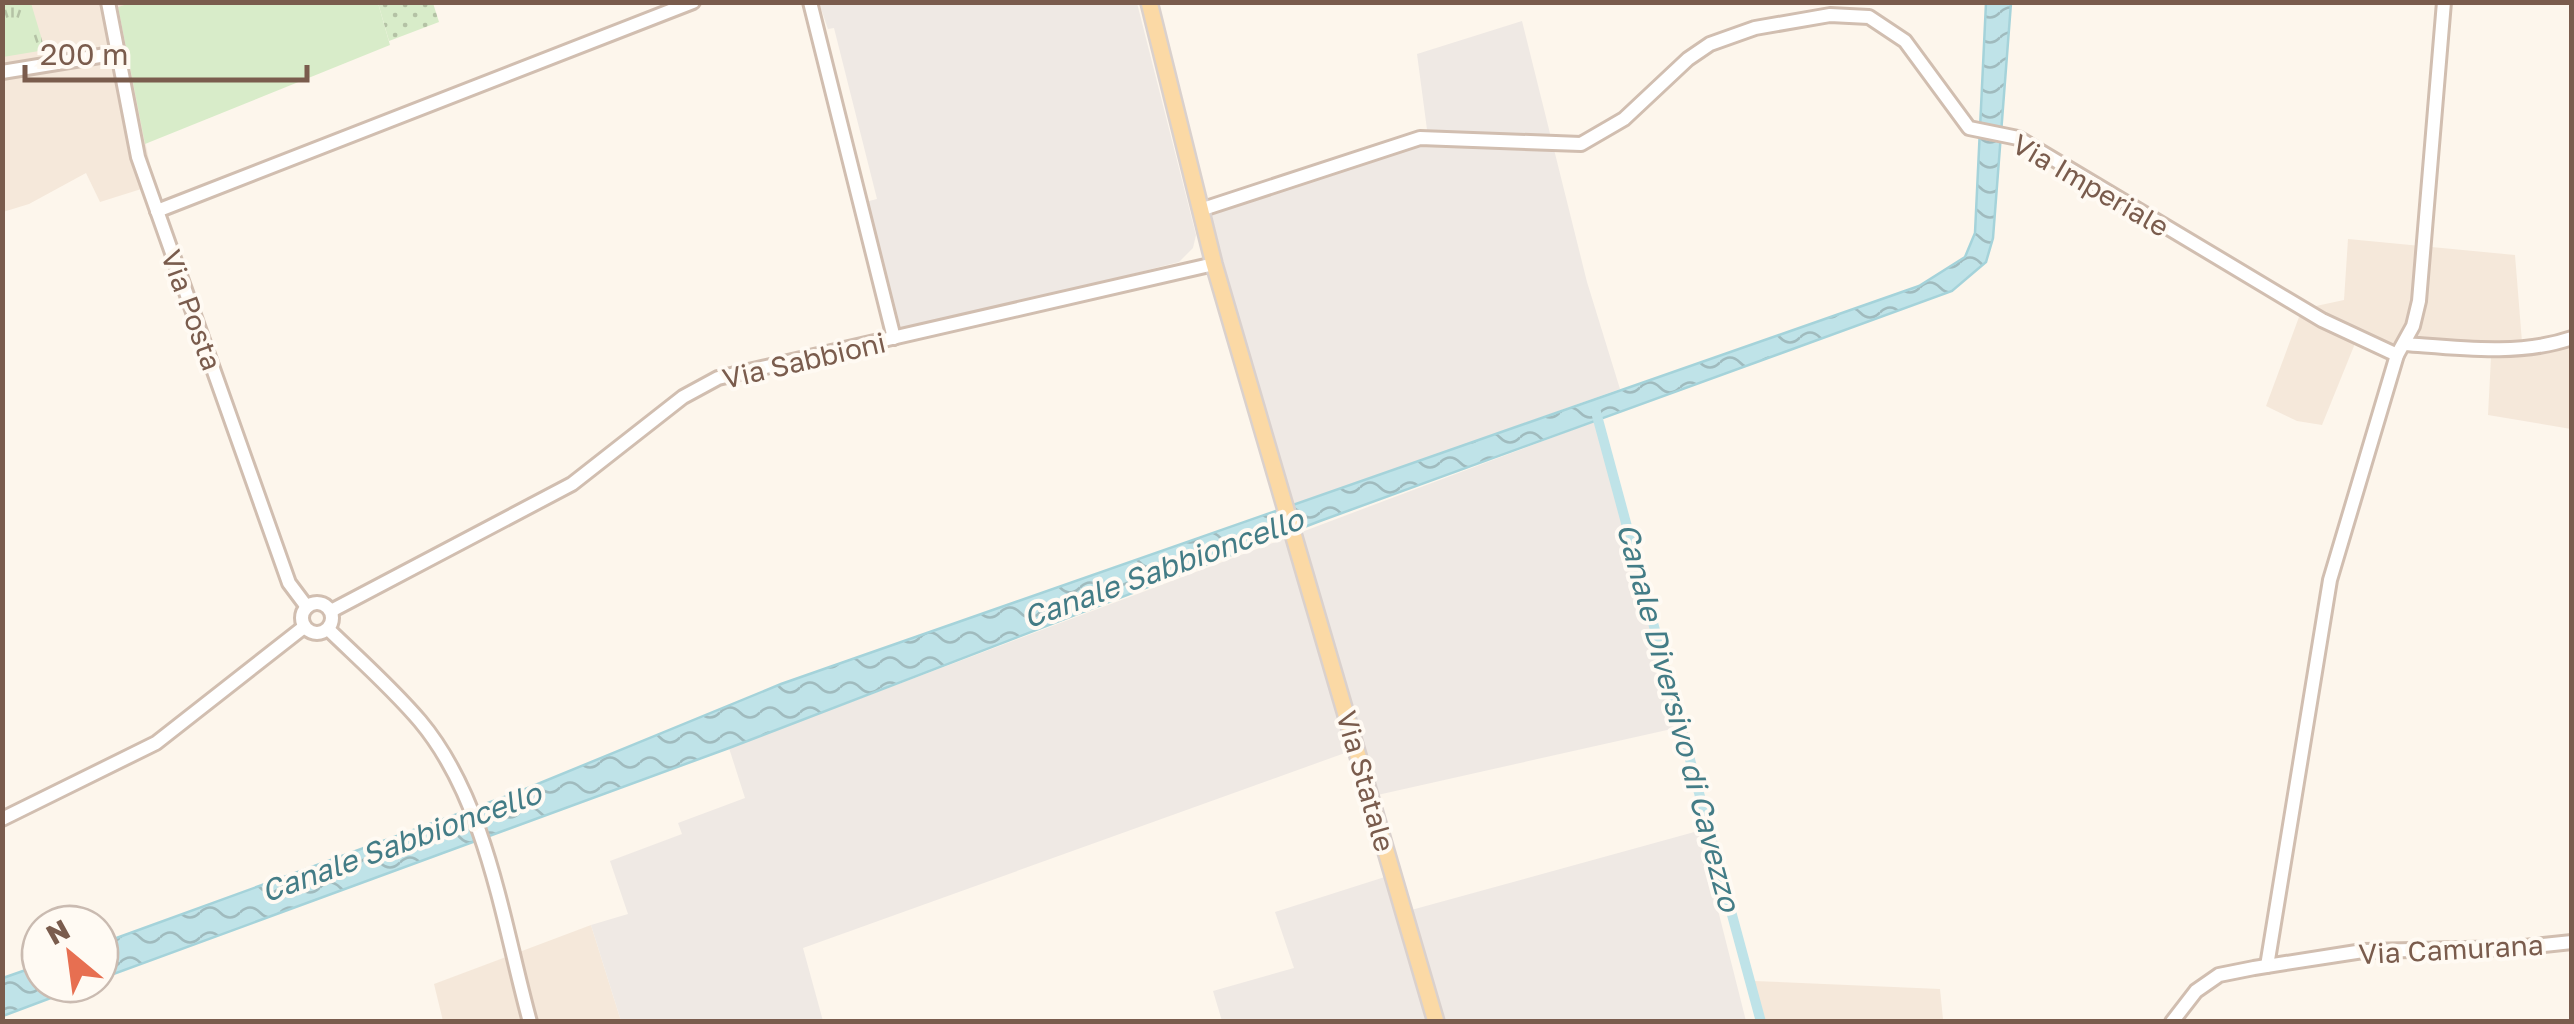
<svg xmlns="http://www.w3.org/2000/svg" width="2574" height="1024" viewBox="0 0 2574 1024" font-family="'Golos Text',sans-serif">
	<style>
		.residential { fill: #f5e8da }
		.industrial { fill: #efe9e4 }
		.grass { fill: #d8ecc9 }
		.park { fill: url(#park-tufts) }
		.garden { fill: url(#garden-dots) }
		.water { fill: url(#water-waves); stroke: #a5d3da; stroke-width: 2.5 }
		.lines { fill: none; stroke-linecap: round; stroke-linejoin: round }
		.canal { stroke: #bfe3e8; stroke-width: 10 }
		.minor-casing { stroke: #d1beb0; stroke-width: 18 }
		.major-casing { stroke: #dad1cd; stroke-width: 20 }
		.minor { stroke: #fff; stroke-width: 12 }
		.major { stroke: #fbd9a5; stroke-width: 15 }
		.labels { text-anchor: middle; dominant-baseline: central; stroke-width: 8; stroke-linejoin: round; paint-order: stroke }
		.street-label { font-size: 28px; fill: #7a5c4d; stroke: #fffaf3 }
		.water-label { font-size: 30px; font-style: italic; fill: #437c86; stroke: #fffaf3 }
	</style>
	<defs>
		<pattern id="park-tufts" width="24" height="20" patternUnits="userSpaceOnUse" patternTransform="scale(2.5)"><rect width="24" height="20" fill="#d8ecc9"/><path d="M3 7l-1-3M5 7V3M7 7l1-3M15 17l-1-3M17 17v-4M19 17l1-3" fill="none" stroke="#b4c2a5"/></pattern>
		<pattern id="garden-dots" width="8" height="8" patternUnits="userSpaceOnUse" patternTransform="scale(2.5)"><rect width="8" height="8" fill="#d8ecc9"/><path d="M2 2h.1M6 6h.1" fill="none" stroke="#b4c2a5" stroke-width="1.8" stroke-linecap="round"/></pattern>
		<pattern id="water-waves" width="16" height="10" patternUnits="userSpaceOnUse" patternTransform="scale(2.5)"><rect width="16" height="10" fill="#bfe3e8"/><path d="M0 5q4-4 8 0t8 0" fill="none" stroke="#a0bbbe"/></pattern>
	</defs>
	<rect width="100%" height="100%" fill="#fdf6ec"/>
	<g class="residential">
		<path d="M3,3h130l-15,4 36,178 -54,17 -14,-29 -57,31 -26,8z"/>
		<path d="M2348,239l167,16 7,87 49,-2v89l-83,-14 3,-57 -135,-17 -34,84 -25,-4 -31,-15 36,-97 42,-9z"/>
		<path d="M591,925l30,96h-178l-9,-37z"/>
		<path d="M1754,981l186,8 3,30 -179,2z"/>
	</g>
	<g class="industrial">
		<path d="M819,3h318l59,232 -3,13 -14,14 -279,71 -35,-131 12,-3 -43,-171 -6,1z"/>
		<path d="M1522,21l65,261 33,107 -329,117 -84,-300 221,-69 -11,-83z"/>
		<path d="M1596,421l89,305 -312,70 -17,-47 -553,199 20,73h-202l-30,-96 37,-11 -18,-53 72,-27 -4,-11 67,-25 -16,-50z"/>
		<path d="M1698,831l48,190h-524l-9,-30 81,-23 -19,-56 116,-37 13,37z"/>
	</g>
	<path class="grass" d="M133,2l245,1 12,42 -245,99 -27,-137z"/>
	<path class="park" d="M3,2l28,1 14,47 -42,7z"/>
	<path class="garden" d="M378,3h55l6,19 -50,19z"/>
	<g class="water">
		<path d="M1986,3h25l-18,235 -7,24 -34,29 -632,230 -591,227 -629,231v-35l423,-154 258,-106 1138,-398 46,-29 10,-24z"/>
		<path d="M40,965v19h48l-85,32v-38z"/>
	</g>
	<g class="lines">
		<path class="canal" d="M1596,412l165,610"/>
		<g class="minor-casing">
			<g id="minor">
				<path d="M108,2l30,155 151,426 18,24"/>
				<path d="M810,2l84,336"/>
				<path d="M2,72l116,-19"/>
				<path d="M1200,210l220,-72 161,6 43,-25 64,-60 22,-15 45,-16 75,-13 39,2 36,24 64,87 49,10 304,182 75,35"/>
				<path d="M157,211l536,-209"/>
				<path d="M2405,344c54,4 115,12 167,-6"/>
				<circle cx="317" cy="618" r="15"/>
				<path d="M331,611l241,-127 111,-87 35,-19 496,-114"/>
				<path d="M328,629c31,30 64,59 92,92 67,80 83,203 110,301"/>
				<path d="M2,819l154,-76 148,-116"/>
				<path d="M2267,966l63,-386 67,-225 16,-29 6,-25 25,-299"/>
				<path d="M2172,1022l24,-31 23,-16 35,-7 109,-17 152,-3 57,-6"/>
			</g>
		</g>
		<g class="major-casing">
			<path id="major" d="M1149,2l65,262 222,758"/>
		</g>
		<use href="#minor" class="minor"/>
		<use href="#major" class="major"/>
	</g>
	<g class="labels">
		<g class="street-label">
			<text transform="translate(2091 185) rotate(30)">Via Imperiale</text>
			<text transform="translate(192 310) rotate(70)">Via Posta</text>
			<text transform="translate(804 360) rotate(-13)">Via Sabbioni</text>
			<text transform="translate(1366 781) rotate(74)">Via Statale</text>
			<text transform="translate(2451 949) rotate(-3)">Via Camurana</text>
		</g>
		<g class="water-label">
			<text transform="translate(1163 568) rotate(-20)">Canale Sabbioncello</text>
			<text transform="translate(1679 717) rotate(75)">Canale Diversivo di Cavezzo</text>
			<text transform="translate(401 842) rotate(-20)">Canale Sabbioncello</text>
		</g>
	</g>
	<rect width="2574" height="1024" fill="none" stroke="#7a5c4d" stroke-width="10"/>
	<g transform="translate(70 954) rotate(331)"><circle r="48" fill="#fffaf3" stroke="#cabbb1" stroke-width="2.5"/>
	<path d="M0-8L18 38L0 25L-18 38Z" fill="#e76f51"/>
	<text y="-15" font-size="28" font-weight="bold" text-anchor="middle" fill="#7a5c4d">N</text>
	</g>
	<path d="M25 65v15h282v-15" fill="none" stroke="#7a5c4d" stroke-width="5"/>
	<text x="40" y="65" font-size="30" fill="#7a5c4d" stroke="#fffaf3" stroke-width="8" paint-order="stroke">200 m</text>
</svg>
